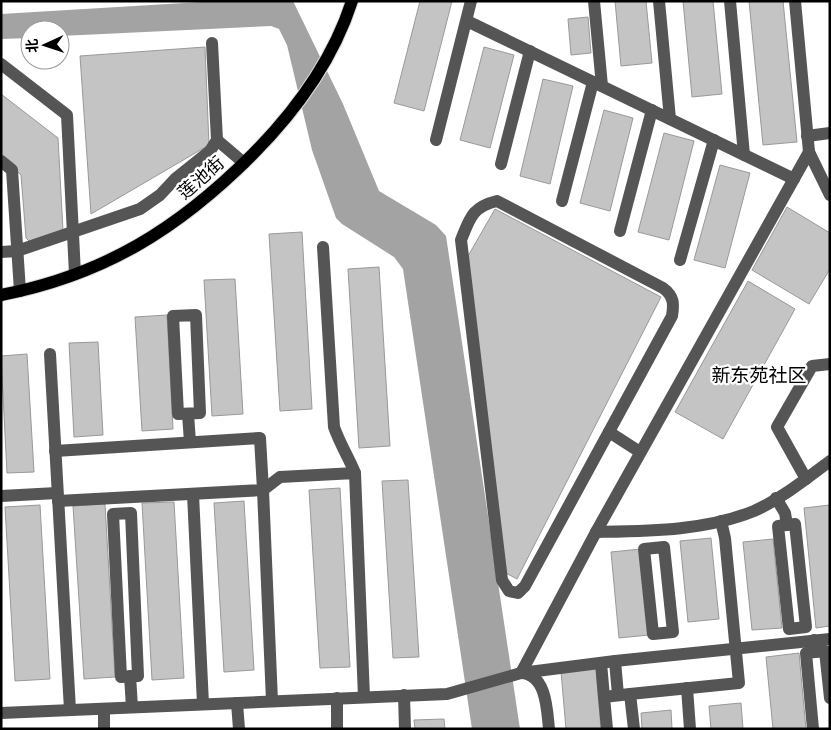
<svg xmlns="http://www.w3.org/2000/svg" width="831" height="730" viewBox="0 0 831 730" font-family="Figtree,'Noto Sans SC',sans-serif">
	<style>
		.water { fill: #a3a3a3 }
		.building { fill: #c4c4c4; stroke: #999 }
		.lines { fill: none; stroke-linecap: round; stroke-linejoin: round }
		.major-casing { stroke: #dbdbdb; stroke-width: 14 }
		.minor { stroke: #555; stroke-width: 12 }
		.major { stroke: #000; stroke-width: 12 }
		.labels { text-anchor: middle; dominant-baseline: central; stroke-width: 4.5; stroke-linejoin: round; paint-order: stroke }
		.street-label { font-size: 18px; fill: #000; stroke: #fff }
		.neighbourhood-label { font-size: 19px; fill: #000; stroke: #fff }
	</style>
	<rect width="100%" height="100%" fill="#fff"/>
	<path class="water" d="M218,1h75l50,103 36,87 57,34 10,11 74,493h-48l-69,-460 -9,-12 -52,-33 -6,-6 -24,-68 -25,-105 -8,-16 -8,-3 -211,10v-6h-30v8l-29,1v-25z"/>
	<g class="building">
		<path d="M420,1h32l-28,110 -30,-8z"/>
		<path d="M615,1h31l6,62 -31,3z"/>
		<path d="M683,1h30l9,93 -30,3z"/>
		<path d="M749,1h34l14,141 -34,3z"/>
		<path d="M588,17l3,36 -20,2 -3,-36z"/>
		<path d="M205,47l4,98 -118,69 -11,-158z"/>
		<path d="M484,47l30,8 -24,93 -30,-8z"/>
		<path d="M543,79l30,7 -23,98 -30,-8z"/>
		<path d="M1,94l57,44 5,93 -33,11 -4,-4 -5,-63 -20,-18z"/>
		<path d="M604,110l29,8 -23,93 -30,-8z"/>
		<path d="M664,133l30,8 -25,99 -31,-8z"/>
		<path d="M720,165l30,8 -25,95 -31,-8z"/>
		<path d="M787,207l43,26v36l-21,35 -57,-34z"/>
		<path d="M495,209l166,88 -144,282 -15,-8 -38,-308z"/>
		<path d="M302,232l10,177 -32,2 -11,-177z"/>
		<path d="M379,267l11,179 -31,2 -11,-179z"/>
		<path d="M235,279l8,135 -31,2 -8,-136z"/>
		<path d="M748,281l47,28 -72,130 -48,-27z"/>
		<path d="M167,315l6,114 -31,2 -7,-114z"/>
		<path d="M98,342l5,93 -29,2 -5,-94z"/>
		<path d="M27,354l7,118 -27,1 -6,-117z"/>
		<path d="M408,480l11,177 -26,1 -11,-177z"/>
		<path d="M340,488l10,179 -30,1 -11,-178z"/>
		<path d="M244,501l10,169 -30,2 -10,-169z"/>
		<path d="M174,502l10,176 -32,2 -10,-177z"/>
		<path d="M105,504l10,173 -31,2 -11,-173z"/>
		<path d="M40,505l10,174 -35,2 -10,-174z"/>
		<path d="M830,505v121l-14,2 -12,-120z"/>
		<path d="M711,538l8,81 -31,3 -8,-81z"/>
		<path d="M773,539l9,89 -30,2 -9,-88z"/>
		<path d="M641,549l8,86 -30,3 -8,-86z"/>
		<path d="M799,653l7,76h-33l-7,-72z"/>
		<path d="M596,668l5,61h-35l-5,-57z"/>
		<path d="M741,703l2,26h-32l-2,-23z"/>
		<path d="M671,710l1,19h-30l-1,-16z"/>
		<path d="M444,719l1,10h-30l-1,-9z"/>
	</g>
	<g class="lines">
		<g class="major-casing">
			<path id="major" d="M1,295c103,-20 177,-66 251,-140 43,-43 81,-95 100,-154"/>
		</g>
		<g class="minor">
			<path d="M594,1l8,85"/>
			<path d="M659,1l11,118"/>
			<path d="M730,1l14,154"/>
			<path d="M795,1l14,151"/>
			<path d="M467,21l327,158"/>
			<path d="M1,64l66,51 8,159"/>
			<path d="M807,136l23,-3"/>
			<path d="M217,140l27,23"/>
			<path d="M436,140l35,-139"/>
			<path d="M1,161l11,9 8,121"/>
			<path d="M501,164l29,-113"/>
			<path d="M497,201l166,87c11,8 11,16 9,28l-147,270 -7,7 -9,-2 -7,-11 -41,-340c9,-22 11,-33 36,-39z"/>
			<path d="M562,201l31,-119"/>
			<path d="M620,231l32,-121"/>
			<path d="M323,247l11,180c6,17 14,29 21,46"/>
			<path d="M1,252l16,-1 123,-42 20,-14 15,-16 35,-28 7,-11 -5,-97"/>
			<path d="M680,260l34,-120"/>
			<path d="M196,315l4,98 -22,1 -5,-98z"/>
			<path d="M50,354l20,356"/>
			<path d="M188,414l2,28"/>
			<path d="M609,432l31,20"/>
			<path d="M55,451l205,-13 3,52 -205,11"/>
			<path d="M806,479l-29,-52 35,-61 18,-2"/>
			<path d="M193,494l10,210"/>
			<path d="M1,496l56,-3"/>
			<path d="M776,498l9,15 2,12"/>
			<path d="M131,513l7,163 -17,1 -8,-163z"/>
			<path d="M795,524l11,103 -17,2 -11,-103z"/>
			<path d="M596,532c52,-1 109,-1 158,-21 27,-12 52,-32 76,-50"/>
			<path d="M664,547l9,85 -20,2 -9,-85z"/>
			<path d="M815,652l10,-1 5,47"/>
			<path d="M615,661l3,34"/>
			<path d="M601,663l3,34"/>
			<path d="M521,673l75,-141 213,-380 21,43"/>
			<path d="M521,673c26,1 26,38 28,56"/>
			<path d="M130,676l2,31"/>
			<path d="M687,688l3,41"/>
			<path d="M630,694l109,-11 -14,-145 -4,-17"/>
			<path d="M404,695l1,34"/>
			<path d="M337,698v31"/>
			<path d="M272,701l-9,-211 17,-13 75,-4 9,224"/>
			<path d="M237,703l2,26"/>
			<path d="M104,709v20"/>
			<path d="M1,713l446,-19 74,-21 94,-12 215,-22"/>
			<path d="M607,729l-3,-32 26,-3 4,35"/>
			<path d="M813,729l-7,-76 9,-1 -1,-12"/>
		</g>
		<use href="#major" class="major"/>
	</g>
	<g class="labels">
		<g class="street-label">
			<text transform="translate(201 178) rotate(-41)">莲池街</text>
		</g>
		<g class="neighbourhood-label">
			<text x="759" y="375">新东苑社区</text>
		</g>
	</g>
	<rect width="831" height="730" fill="none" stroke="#000000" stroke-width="5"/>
	<g transform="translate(45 45) rotate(267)"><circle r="24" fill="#ffffff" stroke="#999999"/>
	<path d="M0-4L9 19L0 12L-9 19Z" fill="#000000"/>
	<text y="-8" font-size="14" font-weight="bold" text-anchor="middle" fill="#000000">北</text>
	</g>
</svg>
